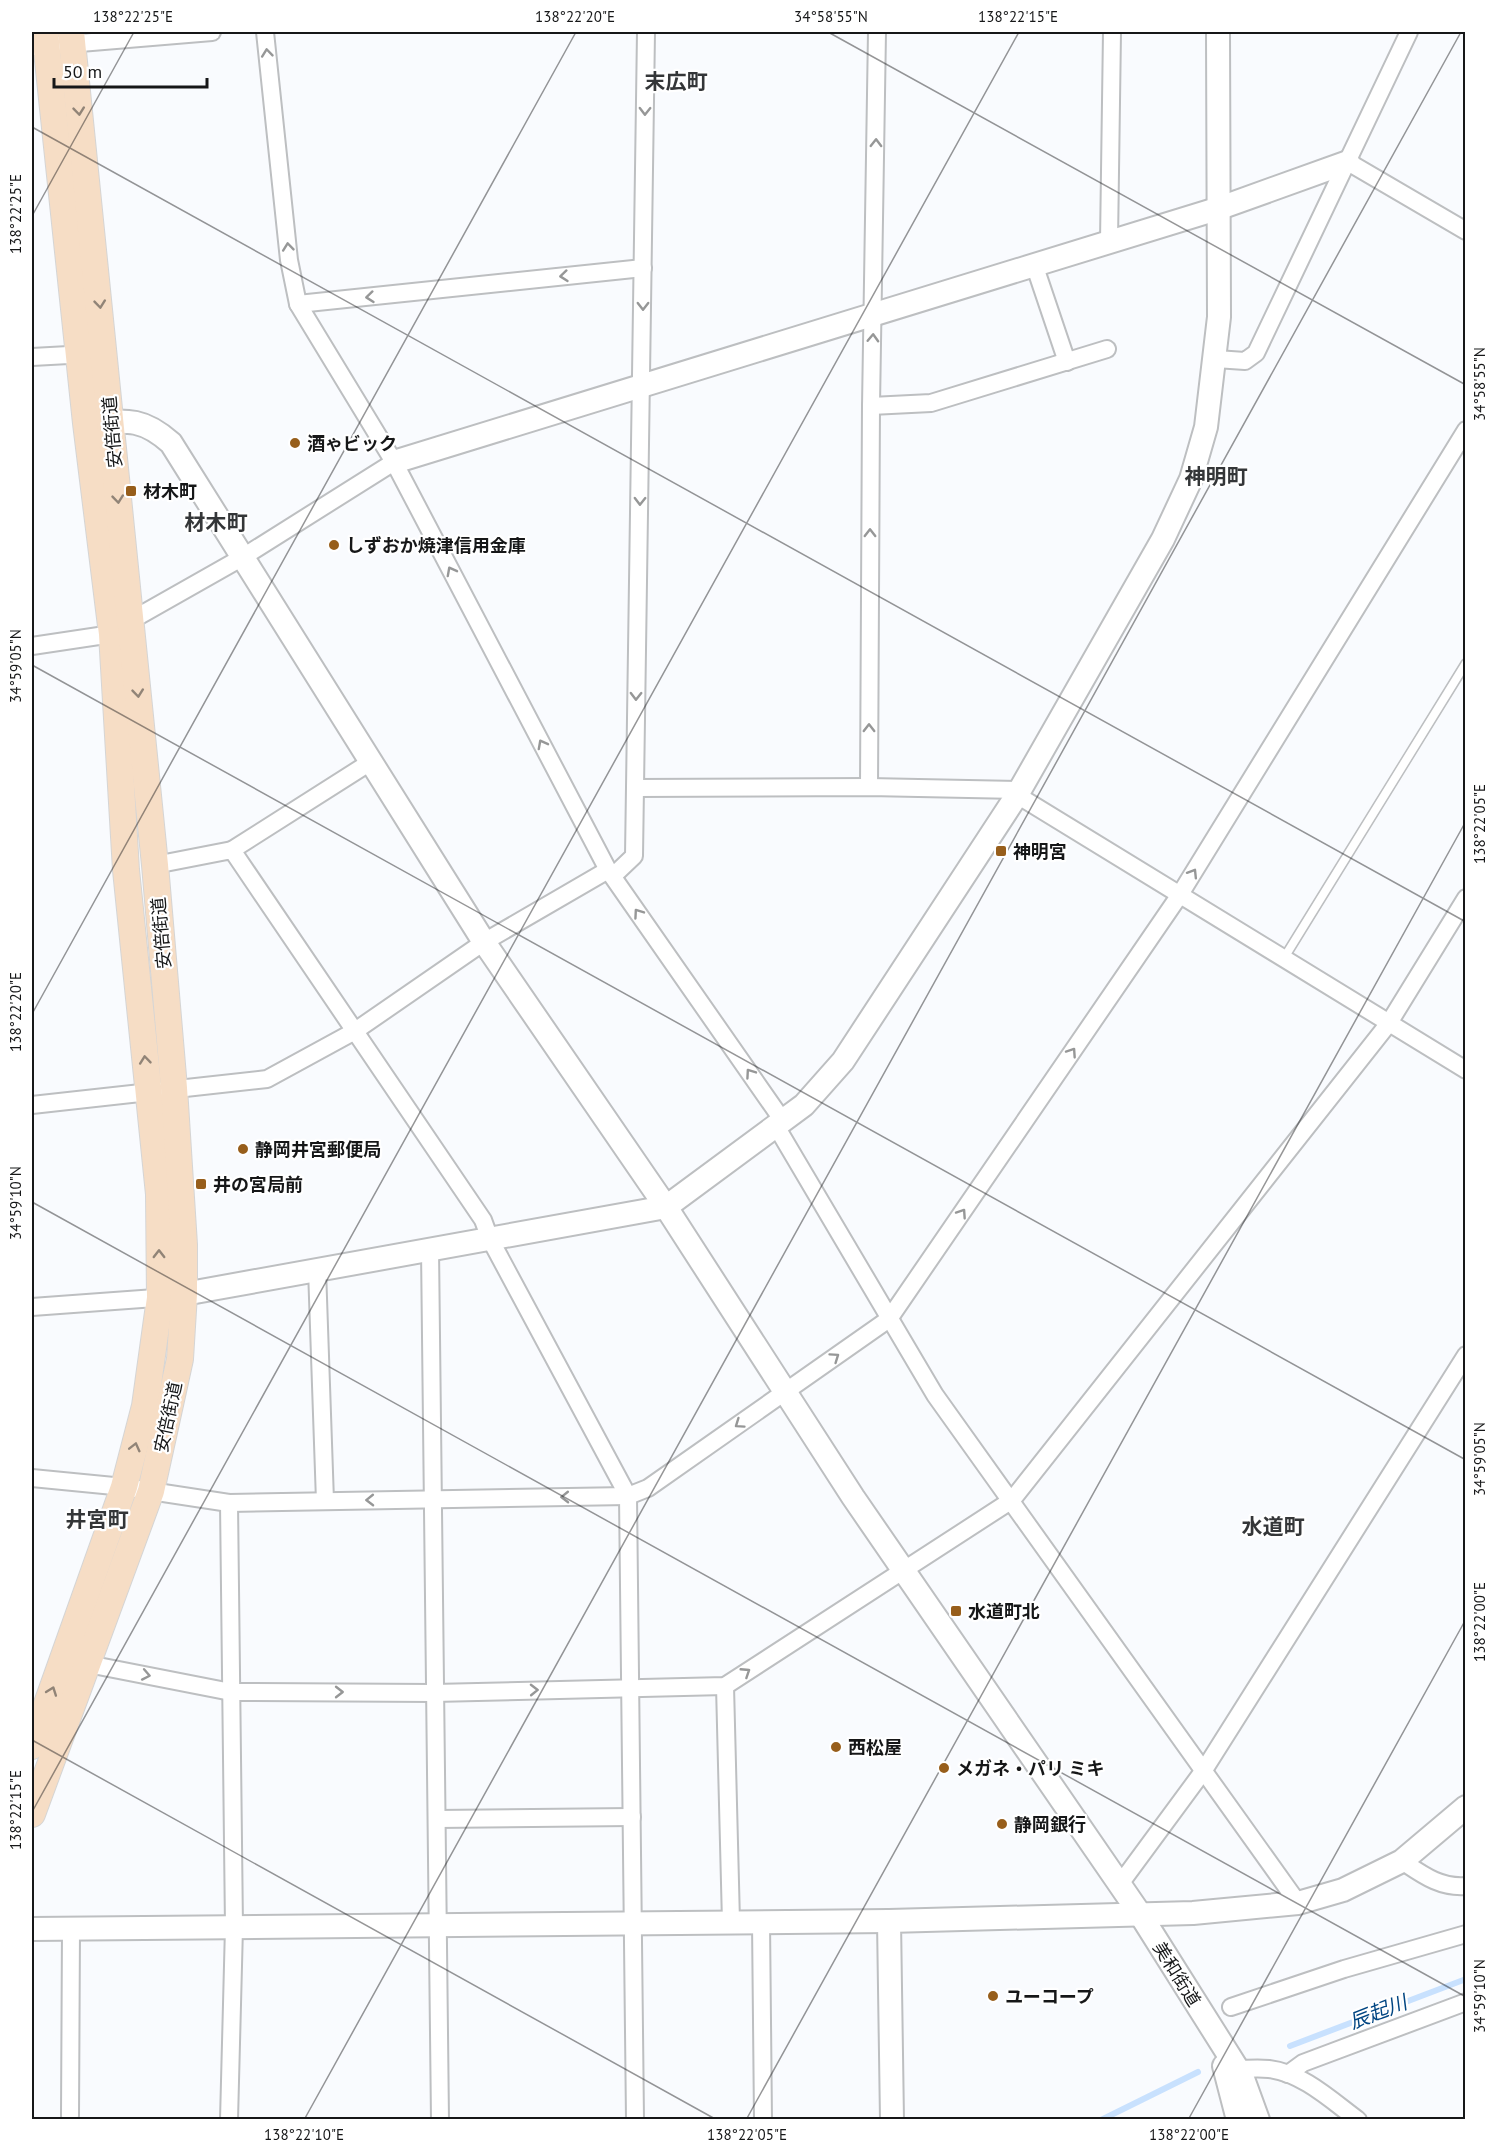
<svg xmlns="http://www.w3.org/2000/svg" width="1497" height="2151" viewBox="0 0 1497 2151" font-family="'PT Sans','Noto Sans JP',sans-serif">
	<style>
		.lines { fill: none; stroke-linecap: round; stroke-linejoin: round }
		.stream { stroke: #c8e1fe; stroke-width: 6 }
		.lane-casing { stroke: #bdbfc1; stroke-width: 11 }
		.street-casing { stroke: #bdbfc1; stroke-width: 20 }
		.secondary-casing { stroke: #bdbfc1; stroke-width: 26 }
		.primary-casing { stroke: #d5d5d5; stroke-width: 28 }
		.lane { stroke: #fff; stroke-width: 8 }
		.street { stroke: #fff; stroke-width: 16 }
		.secondary { stroke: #fff; stroke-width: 22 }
		.primary { stroke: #f6ddc5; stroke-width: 26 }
		.oneway { stroke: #969797 }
		.oneway2 { stroke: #918477 }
		.ticks { fill: none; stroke: #161718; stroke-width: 1.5; stroke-opacity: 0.45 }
		.poi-dot { fill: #975e1b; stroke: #fff; stroke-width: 2 }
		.labels { text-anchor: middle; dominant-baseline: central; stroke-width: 4.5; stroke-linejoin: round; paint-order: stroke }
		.street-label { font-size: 18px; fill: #161718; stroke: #fff }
		.poi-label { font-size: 18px; font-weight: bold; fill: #161718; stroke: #fff; text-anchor: start }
		.water-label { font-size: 20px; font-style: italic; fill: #004582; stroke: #fff }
		.quarter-label { font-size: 21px; font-weight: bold; fill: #343638; stroke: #fff }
		.neatline { fill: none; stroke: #161718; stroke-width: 2 }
		.ticks-label { font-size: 15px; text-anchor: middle; fill: #161718 }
	</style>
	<rect width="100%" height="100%" fill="#f9fbfe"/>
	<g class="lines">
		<g class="stream">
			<path d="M1290,2046l176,-67"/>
			<path d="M1101,2120l97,-48"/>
		</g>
		<g class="lane-casing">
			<path id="lane" d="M1284,958l182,-295"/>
		</g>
		<g class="street-casing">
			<g id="street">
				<path d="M265,32l24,228 9,44 96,158 214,408 175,251"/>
				<path d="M32,47l180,-15"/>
				<path d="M1348,162l118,69"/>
				<path d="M1109,241l3,-209"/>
				<path d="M1034,264l33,98"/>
				<path d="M298,304l345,-36"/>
				<path d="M32,357l55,-3"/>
				<path d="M1216,359l29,2 11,-8 153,-321"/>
				<path d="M871,406l60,-3 176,-54"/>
				<path d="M32,646l80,-12 18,-13 113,-64 151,-95"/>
				<path d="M869,787l2,-381 6,-374"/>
				<path d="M635,788l234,-1 151,3"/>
				<path d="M1017,795l449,275"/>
				<path d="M232,850l140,-89"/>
				<path d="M155,865l77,-15 251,370 7,19 138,257 7,624"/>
				<path d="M613,876l21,-20 12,-824"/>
				<path d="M32,1105l235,-26 88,-48 129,-89 124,-72"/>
				<path d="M776,1126l159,269 363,508"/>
				<path d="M430,1249l10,871"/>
				<path d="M317,1269l8,232"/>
				<path d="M32,1307l137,-10"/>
				<path d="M32,1478l92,9 105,16 399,-7 20,-8 241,-169 290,-423 287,-466"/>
				<path d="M229,1503l5,424 -5,193"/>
				<path d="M88,1664l143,28 203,1 291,-7 287,-186 377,-477 77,-125"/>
				<path d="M725,1686l6,236"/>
				<path d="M437,1819l195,-2"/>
				<path d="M1402,1861c21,14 38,27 64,25"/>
				<path d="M1120,1884l84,-114 262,-415"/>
				<path d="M761,1922l2,198"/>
				<path d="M1231,2007l113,-38 122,-35"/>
				<path d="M1236,2069c11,0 22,-1 33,0 34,4 63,32 89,51"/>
				<path d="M1288,2074l15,-11 163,-61"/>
				<path d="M70,2116l1,-187"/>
			</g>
		</g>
		<g class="secondary-casing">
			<g id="secondary">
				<path d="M94,423c35,-3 50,-4 77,20l313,499 182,265 187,290 287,417 102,162 16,44"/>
				<path d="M394,462l826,-254 128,-46"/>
				<path d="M184,1294l482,-87 138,-102 39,-44 174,-266 146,-256 28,-60 15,-52 13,-110 -1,-285"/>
				<path d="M32,1929l857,-8"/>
				<path d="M1224,2066l14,54"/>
				<path d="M892,2120l-3,-199 304,-8 105,-10 45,-13 59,-29 64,-54"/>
			</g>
		</g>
		<g class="primary-casing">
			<g id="primary">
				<path d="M32,1746l92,-259 21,-81 15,-108 -1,-104 -33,-324 -14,-236 -26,-211 -41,-391"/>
				<path d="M32,1814l119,-323 29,-132 4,-65v-49l-10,-157 -19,-223 -84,-833"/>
			</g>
		</g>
		<use href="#lane" class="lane"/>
		<use href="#street" class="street"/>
		<use href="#secondary" class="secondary"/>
		<use href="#primary" class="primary"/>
	</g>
	<defs><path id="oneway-chevron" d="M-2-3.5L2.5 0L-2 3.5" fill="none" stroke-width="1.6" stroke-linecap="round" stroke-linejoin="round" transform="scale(1.5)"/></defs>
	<g class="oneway">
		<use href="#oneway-chevron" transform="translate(267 53) rotate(-96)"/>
		<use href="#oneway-chevron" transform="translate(645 111) rotate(91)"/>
		<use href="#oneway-chevron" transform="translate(876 143) rotate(-89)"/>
		<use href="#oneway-chevron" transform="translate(288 247) rotate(-96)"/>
		<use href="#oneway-chevron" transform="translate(564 276) rotate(174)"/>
		<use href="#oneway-chevron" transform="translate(370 297) rotate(174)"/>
		<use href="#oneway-chevron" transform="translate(643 306) rotate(90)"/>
		<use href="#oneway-chevron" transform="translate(873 338) rotate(-88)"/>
		<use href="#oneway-chevron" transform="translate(640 501) rotate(91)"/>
		<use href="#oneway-chevron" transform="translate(870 533) rotate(-90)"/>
		<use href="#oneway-chevron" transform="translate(451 571) rotate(-118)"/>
		<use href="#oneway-chevron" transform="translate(636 696) rotate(91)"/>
		<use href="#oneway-chevron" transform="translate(869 728) rotate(-90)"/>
		<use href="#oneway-chevron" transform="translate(542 744) rotate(-118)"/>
		<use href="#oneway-chevron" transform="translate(1193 873) rotate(-58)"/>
		<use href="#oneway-chevron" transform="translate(638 913) rotate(-125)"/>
		<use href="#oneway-chevron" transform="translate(1072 1052) rotate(-56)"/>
		<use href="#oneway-chevron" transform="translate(750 1073) rotate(-125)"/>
		<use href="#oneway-chevron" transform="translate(962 1213) rotate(-56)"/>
		<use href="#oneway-chevron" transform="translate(835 1357) rotate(-35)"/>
		<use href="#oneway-chevron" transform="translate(739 1424) rotate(145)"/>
		<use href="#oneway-chevron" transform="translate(565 1497) rotate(179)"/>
		<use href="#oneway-chevron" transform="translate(370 1500) rotate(179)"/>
		<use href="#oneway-chevron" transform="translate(746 1672) rotate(-33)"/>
		<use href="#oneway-chevron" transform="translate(146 1675) rotate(11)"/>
		<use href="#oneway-chevron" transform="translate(534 1690) rotate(-1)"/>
		<use href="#oneway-chevron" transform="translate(339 1692)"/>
	</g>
	<g class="oneway2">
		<use href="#oneway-chevron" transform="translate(79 111) rotate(84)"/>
		<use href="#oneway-chevron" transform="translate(100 304) rotate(84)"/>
		<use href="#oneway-chevron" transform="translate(118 499) rotate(84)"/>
		<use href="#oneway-chevron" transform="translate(138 693) rotate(84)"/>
		<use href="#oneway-chevron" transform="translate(145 1060) rotate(-96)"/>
		<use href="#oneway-chevron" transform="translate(159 1254) rotate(-90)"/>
		<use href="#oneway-chevron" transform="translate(135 1447) rotate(-76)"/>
		<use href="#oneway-chevron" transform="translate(52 1691) rotate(-70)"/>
	</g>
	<path class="ticks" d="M828,32l638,353M32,127l1434,795M32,216l102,-184M32,665l1434,795M32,1014l544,-982M32,1202l1434,795M32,1740l685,380M32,1812l987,-1780M304,2120l1157,-2088M746,2120l720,-1299M1188,2120l278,-501"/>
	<g class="poi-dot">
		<circle cx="295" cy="443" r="6"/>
		<rect x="125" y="485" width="12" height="12" rx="3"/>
		<circle cx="334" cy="545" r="6"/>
		<rect x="995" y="845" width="12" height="12" rx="3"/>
		<circle cx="243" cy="1149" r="6"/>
		<rect x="195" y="1178" width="12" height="12" rx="3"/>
		<rect x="950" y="1605" width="12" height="12" rx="3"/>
		<circle cx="836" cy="1747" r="6"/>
		<circle cx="944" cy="1768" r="6"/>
		<circle cx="1002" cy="1824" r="6"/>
		<circle cx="993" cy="1996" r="6"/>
	</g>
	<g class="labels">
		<g class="street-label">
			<text transform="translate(112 432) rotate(-95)">安倍街道</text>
			<text transform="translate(161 933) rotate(-95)">安倍街道</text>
			<text transform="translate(168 1417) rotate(-78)">安倍街道</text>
			<text transform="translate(1177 1974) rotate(58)">美和街道</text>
		</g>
		<g class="poi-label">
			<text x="307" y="443">酒ゃビック</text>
			<text x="143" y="491">材木町</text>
			<text x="346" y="545">しずおか焼津信用金庫</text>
			<text x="1013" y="851">神明宮</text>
			<text x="255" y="1149">静岡井宮郵便局</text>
			<text x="213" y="1184">井の宮局前</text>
			<text x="968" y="1611">水道町北</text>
			<text x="848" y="1747">西松屋</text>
			<text x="956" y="1768">メガネ・パリ ミキ</text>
			<text x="1014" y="1824">静岡銀行</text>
			<text x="1005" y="1996">ユーコープ</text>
		</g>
		<g class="water-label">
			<text transform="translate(1378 2012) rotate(-21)">辰起川</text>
		</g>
		<g class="quarter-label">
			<text x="676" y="81">末広町</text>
			<text x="1216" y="476">神明町</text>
			<text x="216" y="522">材木町</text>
			<text x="97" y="1519">井宮町</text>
			<text x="1273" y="1526">水道町</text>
		</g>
	</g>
	<rect width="1497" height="2151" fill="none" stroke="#ffffff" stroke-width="66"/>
	<path d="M54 78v9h153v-9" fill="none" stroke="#161718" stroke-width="3"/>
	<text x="63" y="78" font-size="18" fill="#161718" stroke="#ffffff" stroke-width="4.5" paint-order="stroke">50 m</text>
	<rect x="33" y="33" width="1431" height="2085" class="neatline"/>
	<g class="ticks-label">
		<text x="133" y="22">138°22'25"E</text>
		<text x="575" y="22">138°22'20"E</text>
		<text x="831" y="22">34°58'55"N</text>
		<text x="1018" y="22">138°22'15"E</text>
		<text transform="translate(16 214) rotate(-90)" y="5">138°22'25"E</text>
		<text transform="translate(1480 384) rotate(-90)" y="5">34°58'55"N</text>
		<text transform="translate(16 666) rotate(-90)" y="5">34°59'05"N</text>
		<text transform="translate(1480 824) rotate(-90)" y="5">138°22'05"E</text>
		<text transform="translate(16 1012) rotate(-90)" y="5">138°22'20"E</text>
		<text transform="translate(16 1203) rotate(-90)" y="5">34°59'10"N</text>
		<text transform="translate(1480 1459) rotate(-90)" y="5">34°59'05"N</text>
		<text transform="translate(1480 1622) rotate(-90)" y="5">138°22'00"E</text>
		<text transform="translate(16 1810) rotate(-90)" y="5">138°22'15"E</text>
		<text transform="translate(1480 1996) rotate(-90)" y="5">34°59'10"N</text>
		<text x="304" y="2140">138°22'10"E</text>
		<text x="747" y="2140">138°22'05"E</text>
		<text x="1189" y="2140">138°22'00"E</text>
	</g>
</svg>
